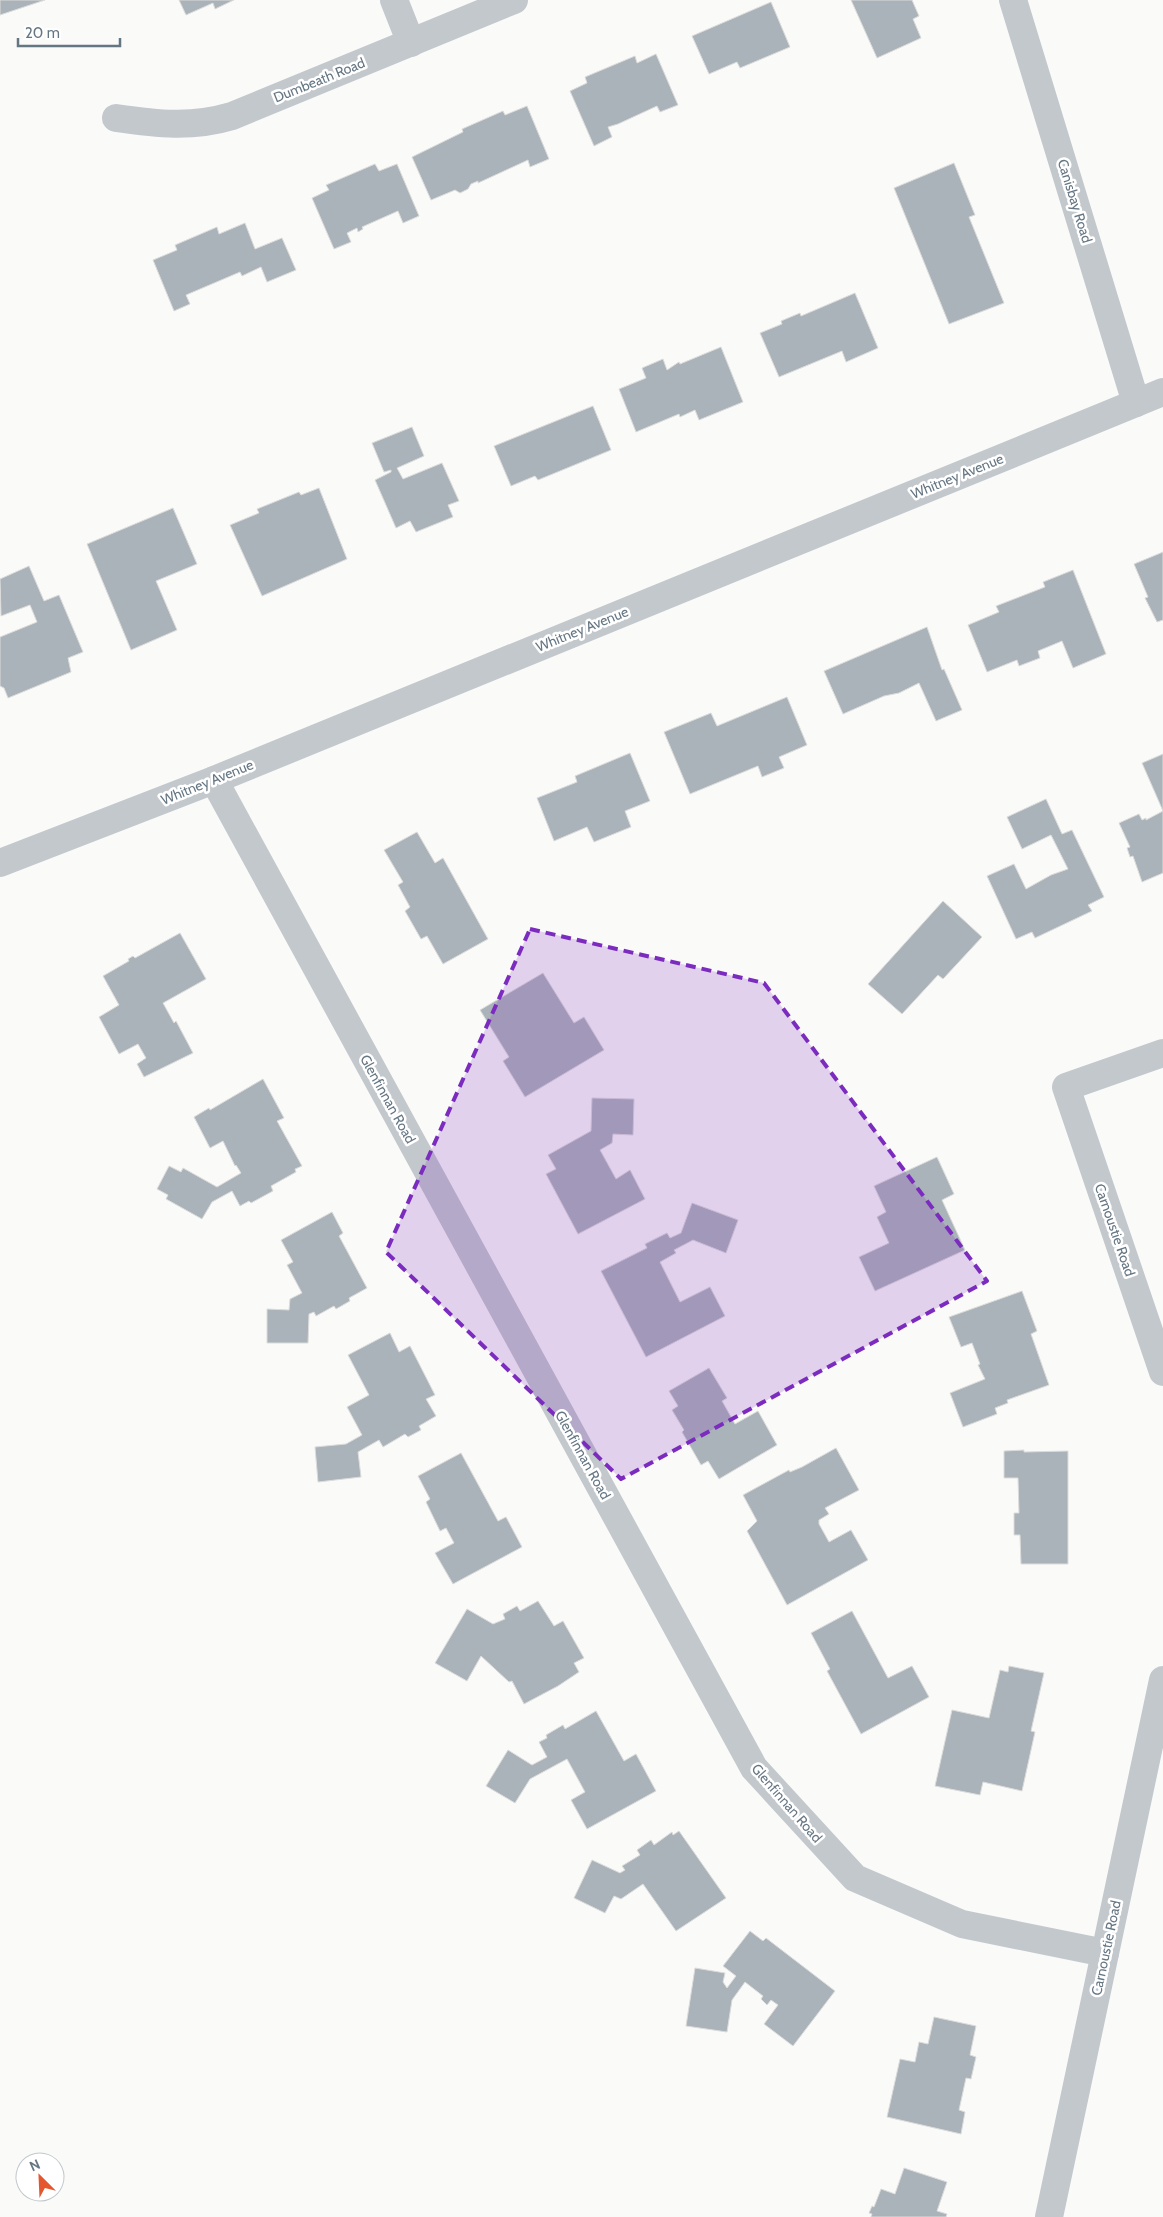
<svg xmlns="http://www.w3.org/2000/svg" width="1163" height="2217" viewBox="0 0 1163 2217" font-family="Cabin,sans-serif">
	<style>
		.building { fill: #aab3b9; stroke: #dcdcda }
		.lines { fill: none; stroke-linecap: round; stroke-linejoin: round }
		.minor { stroke: #c3c8cc; stroke-width: 28 }
		.marked { fill: #7b2cbf; fill-opacity: 0.2; stroke: #7b2cbf; stroke-width: 4; stroke-dasharray: 10 6; stroke-linejoin: round }
		.labels { text-anchor: middle; dominant-baseline: central; stroke-width: 5; stroke-linejoin: round; paint-order: stroke }
		.street-label { font-size: 14px; fill: #657683; stroke: #fff }
	</style>
	<rect width="100%" height="100%" fill="#fafaf8"/>
	<g class="building">
		<path d="M0,0h45l-45,15z"/>
		<path d="M179,0h55l-19,9 -2,-6 -27,12z"/>
		<path d="M851,0h61l7,16 -6,3 8,19 -44,20z"/>
		<path d="M771,2l19,45 -50,21 -3,-6 -28,12 -17,-38z"/>
		<path d="M656,54l22,51 -18,7 -3,-6 -39,18 -10,3 4,10 -18,9 -24,-55 17,-8 -2,-6 50,-21 2,7z"/>
		<path d="M527,106l22,53 -19,8 -2,-7 -50,23v-2l-7,3 -3,5 -8,4 -5,-3 -24,10 -19,-43 51,-25 -1,-3 41,-18 2,4z"/>
		<path d="M954,163l21,52 -6,2 35,86 -55,21 -55,-136z"/>
		<path d="M375,164l4,7 18,-7 22,52 -16,7 -5,-12 -36,16 1,2 -5,3 -1,-4 -10,5 4,9 -17,7 -22,-51 17,-8 -3,-5z"/>
		<path d="M245,223l10,26 27,-11 14,32 -29,12 -6,-15 -19,9 -2,-4 -54,23 4,9 -16,7 -21,-51 24,-10 -2,-5 42,-18 2,7z"/>
		<path d="M855,293l23,55 -32,14 -4,-11 -63,26 -19,-44 22,-9 -1,-3 19,-8 1,3z"/>
		<path d="M721,347l22,55 -44,18 -4,-10 -15,7 -1,-3 -43,18 -17,-43 27,-11 -4,-10 21,-9 4,11 12,-8 1,2z"/>
		<path d="M593,406l18,44 -73,30 -3,-4 -24,10 -17,-40z"/>
		<path d="M412,427l12,29 -27,12 6,11 39,-16 17,38 -11,4 5,12 -37,15 -6,-11 -14,7 -21,-48 16,-8v-2l-7,2 -12,-29z"/>
		<path d="M319,488l28,71 -85,37 -32,-71 29,-12 -2,-4 42,-17 2,3z"/>
		<path d="M173,508l24,56 -41,17 21,49 -46,20 -44,-106z"/>
		<path d="M1163,552v68l-6,2 -12,-24 3,-1 -14,-33z"/>
		<path d="M29,566l15,35 15,-6 24,57 -15,6 3,14 -63,26 -4,-10 -4,-2v-49l37,-15 -7,-17 -29,11 -1,-37z"/>
		<path d="M1073,570l33,84 -33,14 -11,-27 -24,10 2,7 -21,8 -2,-6 -30,12 -19,-47 31,-13 -3,-6 49,-19 -2,-5z"/>
		<path d="M927,627l15,43 2,-1 18,41 -26,11 -17,-38 -20,10 -15,3 -41,18 -19,-43z"/>
		<path d="M787,697l20,48 -28,12 5,11 -22,9 -4,-11 -68,28 -26,-62 47,-19 6,13z"/>
		<path d="M630,753l20,48 -25,10 6,16 -37,15 -7,-15 -33,14 -17,-43 40,-16 -2,-6z"/>
		<path d="M1163,754v57l-21,-48z"/>
		<path d="M1046,799l16,35 10,-4 32,67 -16,8 4,6 -57,27 -3,-6 -16,7 -29,-63 27,-12 12,25 25,-14 17,-6 -17,-34 -29,14 -15,-32z"/>
		<path d="M1163,811v62l-21,9 -9,-26 -3,1 -3,-9 3,-1 -11,-24 20,-9 3,6 4,-2v2z"/>
		<path d="M417,832l18,31 8,-5 45,81 -45,25 -16,-28 -6,3 -16,-28 5,-4 -12,-22 5,-3 -19,-32z"/>
		<path d="M943,901l39,36 -39,42 -5,-4 -36,39 -34,-30z"/>
		<path d="M180,933l26,46 -43,24 11,20 2,-2 17,32 -49,24 -7,-13 9,-6 -8,-14 -19,10 -20,-37 20,-12 -16,-29 26,-15 -1,-2 5,-3 2,2z"/>
		<path d="M543,973l31,50 10,-6 20,33 -79,47 -22,-36 6,-4 -29,-47z"/>
		<path d="M263,1079l21,39 -7,3 25,45 -7,3 1,3 -25,14 2,5 -22,12 -2,-2 -9,5 -8,-15 -20,11 -10,17 -36,-20 2,-4 -11,-6 12,-23 12,6 2,-4 34,19 24,-14 -5,-8 -1,1 -12,-25 -13,7 -16,-31 15,-9 1,2z"/>
		<path d="M592,1098l42,1 -1,36 -20,-1 -1,9 -12,7 16,29 14,-9 15,29 -67,35 -32,-60 10,-5 -8,-14 43,-24z"/>
		<path d="M937,1157l17,37 -12,6 23,50 -90,41 -16,-34 30,-14 -12,-26 9,-5 -12,-26z"/>
		<path d="M692,1203l46,17 -12,33 -33,-13 -19,10 2,3 -16,9 20,40 30,-15 15,29 -79,41 -45,-86 46,-23 -2,-4 22,-11 3,5 11,-5z"/>
		<path d="M332,1212l11,21 -4,3 28,52 -18,10 1,3 -14,8 -2,-3 -18,10 -2,-4 -5,2 -1,29h-41v-34l22,1 1,-11 12,-6 -15,-28 6,-3 -12,-22z"/>
		<path d="M1022,1291l15,40 -6,3 18,51 -42,15 1,3 -13,5 2,6 -34,13 -13,-34 35,-14 -7,-14 2,-1 -8,-21 -11,4 -12,-30z"/>
		<path d="M390,1333l9,19 11,-6 25,49 -9,4 10,17 -17,10 2,4 -13,7 -3,-3 -22,13 -4,-7 -21,12 3,25 -43,5 -3,-35 31,-3 16,-9 -15,-28 22,-12 -21,-40z"/>
		<path d="M709,1368l18,30 -5,3 13,23 23,-13 19,34 -58,34 -11,-18 -7,4 -19,-33 2,-2 -12,-20 6,-4 -9,-15z"/>
		<path d="M836,1448l23,42 -34,18 4,6 -10,6v4l10,18 22,-12 17,30 -81,45 -40,-74 10,-10 -14,-26 46,-25 1,2 12,-5z"/>
		<path d="M1024,1450v2l44,-1v113h-47l-1,-29h-6v-22h5l-1,-35h-14v-27z"/>
		<path d="M461,1453l37,68 8,-4 16,30 -69,37 -18,-31 19,-10 -8,-15 -6,3 -14,-29 4,-3 -12,-23z"/>
		<path d="M538,1601l16,25 9,-5 21,37 -10,5 5,9 -21,14 -34,18 -12,-23 -3,1 -28,-26 -14,25 -32,-18 32,-54 26,15 12,-5 -2,-5 14,-8 3,5z"/>
		<path d="M852,1611l36,67 24,-12 17,31 -68,37 -34,-63 3,-2 -19,-36z"/>
		<path d="M1009,1666l35,7 -13,58 4,1 -13,59 -39,-9 -3,13 -45,-9 17,-76 37,8 11,-48 8,2z"/>
		<path d="M596,1711l28,50 12,-7 20,37 -69,38 -16,-29 14,-8 -18,-33 -37,20 -15,24 -29,-17 22,-36 24,15 15,-8 -8,-15 8,-4 -1,-3 17,-10 2,4z"/>
		<path d="M679,1831l47,67 -50,33 -33,-47 -22,15 -7,-3 -9,17 -31,-15 18,-38 28,13 5,-3 -3,-4 18,-11 -3,-5 14,-10 3,5 18,-13 1,3z"/>
		<path d="M750,1931l13,10 3,-3 69,53 -42,55 -29,-22 14,-19 -7,-5 -4,5 -6,-6 2,-3 -18,-14 -13,18 -5,32 -41,-6 9,-58 30,5 -2,9 4,6 9,-12 -13,-10z"/>
		<path d="M934,2017l42,9 -6,29 6,2 -5,22 -5,-1 -7,32 6,2 -4,22 -74,-17 13,-58 15,3 4,-20 9,2z"/>
		<path d="M904,2168l43,14 -10,29 10,3 -1,3h-75l1,-3 -3,-1 3,-7 2,1 7,-18 14,5z"/>
	</g>
	<g class="lines">
		<g class="minor">
			<path d="M394,0l17,43"/>
			<path d="M1013,0l123,403"/>
			<path d="M116,118c41,6 76,10 116,-2l282,-116"/>
			<path d="M214,780l540,988 101,110 107,46 143,29"/>
			<path d="M0,863l214,-83 949,-388"/>
			<path d="M1163,1053l-97,34 97,285"/>
			<path d="M1049,2217l114,-537"/>
		</g>
	</g>
	<path class="marked" d="M530,929l234,54 223,298 -366,198 -235,-227z"/>
	<g class="labels">
		<g class="street-label">
			<text transform="translate(319 80) rotate(-22)">Dumbeath Road</text>
			<text transform="translate(1075 201) rotate(73)">Canisbay Road</text>
			<text transform="translate(957 476) rotate(-22)">Whitney Avenue</text>
			<text transform="translate(582 629) rotate(-22)">Whitney Avenue</text>
			<text transform="translate(207 782) rotate(-22)">Whitney Avenue</text>
			<text transform="translate(388 1099) rotate(61)">Glenfinnan Road</text>
			<text transform="translate(1115 1230) rotate(71)">Carnoustie Road</text>
			<text transform="translate(583 1455) rotate(61)">Glenfinnan Road</text>
			<text transform="translate(787 1803) rotate(49)">Glenfinnan Road</text>
			<text transform="translate(1106 1948) rotate(-78)">Carnoustie Road</text>
		</g>
	</g>
	<g transform="translate(40 2177) rotate(336)"><circle r="24" fill="#ffffff" stroke="#c1c8cd"/>
	<path d="M0-4L9 19L0 12L-9 19Z" fill="#e4572e"/>
	<text y="-8" font-size="14" font-weight="bold" text-anchor="middle" fill="#657683">N</text>
	</g>
	<path d="M18 38v8h102v-8" fill="none" stroke="#657683" stroke-width="2.5"/>
	<text x="25" y="38" font-size="15" fill="#657683" stroke="#ffffff" stroke-width="4" paint-order="stroke">20 m</text>
</svg>
